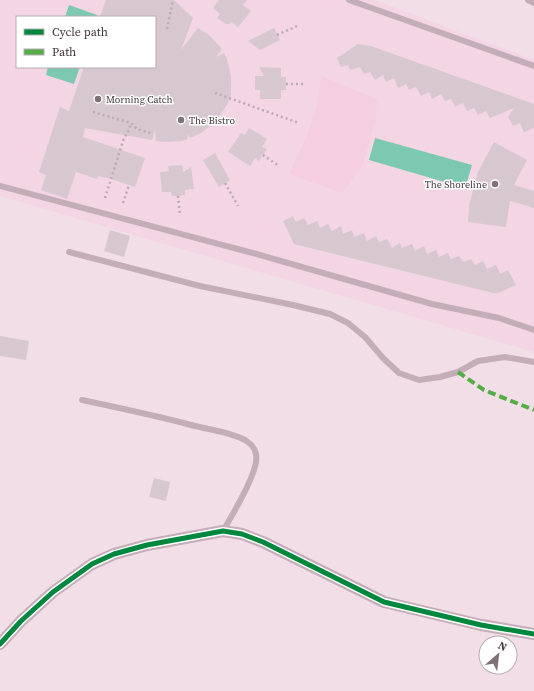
<svg xmlns="http://www.w3.org/2000/svg" width="534" height="691" viewBox="0 0 534 691" font-family="'Source Serif 4',serif">
	<style>
		.built { fill: #f4d5e3; fill-rule: evenodd }
		.green { fill: #f5cee0 }
		.water { fill: #7cc8b0 }
		.building { fill: #d7c8cf }
		.lines { fill: none; stroke-linecap: round; stroke-linejoin: round }
		.path { stroke: #bbaab1; stroke-width: 2.5; stroke-dasharray: 2 3; stroke-linecap: butt }
		.lane { stroke: #c3aeb7; stroke-width: 6 }
		.street { stroke: #c3aeb7; stroke-width: 12 }
		.quiet { stroke: #56ac46; stroke-width: 4; stroke-dasharray: 8 4; stroke-linecap: butt }
		.cycleway-casing { stroke: #fff; stroke-width: 8 }
		.cycleway { stroke: #00873e; stroke-width: 5 }
		.poi-dot { fill: #807077; stroke: #fff; stroke-width: 1.5 }
		.labels { text-anchor: middle; dominant-baseline: central; stroke-width: 3; stroke-linejoin: round; paint-order: stroke }
		.poi-label { font-size: 10px; fill: #43353b; stroke: #fff; text-anchor: start }
	</style>
	<rect width="100%" height="100%" fill="#f1dee7"/>
	<path class="built" d="M0,0h375l159,60v292l-534,-156zM17,17h138v50h-138z"/>
	<path class="green" d="M321,76l56,23 -1,20 -14,48 -20,26 -53,-19c17,-34 29,-60 32,-98z"/>
	<g class="water">
		<path d="M69,5l28,10 -1,2h-31z"/>
		<path d="M48,67h32l-6,17 -28,-9z"/>
		<path d="M375,138l97,27 -7,23 -96,-28z"/>
	</g>
	<g class="building">
		<path d="M106,0h68l19,18 -12,32 17,-22 11,7 13,14 -6,8 8,-4 3,6 4,17v18l-4,11 -14,19 -12,9 -11,5 -3,-4 1,5 -6,2 -18,1 -8,-1 -1,-11 -3,10 -67,-12 -2,9 62,21 -10,29 -30,-10v1l-7,-2 -1,3 -21,-7 -9,27 -26,-9 5,-15 -7,-3 21,-65 9,4 15,-44h71v-50h-55z"/>
		<path d="M219,0h28l-4,5 8,6 -13,16 -7,-5 -1,2h-4l-9,-6 3,-4 -7,-6z"/>
		<path d="M274,28l6,12 -20,10 -12,-9z"/>
		<path d="M358,44l13,2 163,58v24l-10,4 -4,-9 -7,3 -5,-9 6,-9 -24,10 -4,-7 -8,4 -4,-7 -7,3 -4,-8 -8,4 -4,-8 -6,2 -4,-7 -9,5 -3,-7 -8,4 -5,-9 -7,3 -3,-6 -8,4 -4,-10 -8,4 -3,-7 -8,5 -5,-8 -6,2 -4,-7 -10,3 -2,-5 -7,2 -4,-9z"/>
		<path d="M259,67l22,1v9h5v13h-5v9h-21v-9h-5v-14h9z"/>
		<path d="M249,128l18,11 -5,8 5,2 -8,12 -4,-3 -5,8 -22,-14 13,-19 4,2z"/>
		<path d="M494,142l33,18 -13,25 20,6v17l-24,-7 -4,26 -38,-5 1,-17 9,-33z"/>
		<path d="M215,153l15,27 -11,7 -16,-27z"/>
		<path d="M182,165l1,7 8,-5 3,22 -9,1v5l-7,1h-6l-1,-4h-9l-2,-20 9,-1 -1,-5z"/>
		<path d="M293,216l3,6 8,-4 4,7 9,-4 3,7 8,-4 4,7 9,-5 2,8 9,-4 2,7 10,-4 3,8 9,-5 3,6 8,-3 5,9 8,-5 2,5 10,-4 3,7 9,-5 3,8 9,-4 3,7 9,-4 3,6 8,-3 4,6 8,-3 4,6 8,-4 4,8 9,-4 4,9 8,-4 8,15 -18,8h-5l-199,-49 -11,-23z"/>
		<path d="M110,230l20,6 -6,21 -20,-6z"/>
		<path d="M0,336l29,5 -3,19 -26,-4z"/>
		<path d="M154,478l16,4 -4,19 -17,-4z"/>
	</g>
	<g class="lines">
		<g class="path">
			<path d="M167,29l6,-29"/>
			<path d="M277,35l20,-9"/>
			<path d="M286,84h20"/>
			<path d="M215,93l84,30"/>
			<path d="M93,112l38,11 6,6 13,4"/>
			<path d="M263,155l16,11"/>
			<path d="M225,183l13,23"/>
			<path d="M178,196l2,20"/>
			<path d="M105,198l19,-60 5,-8 2,-7"/>
			<path d="M123,203l6,-18"/>
		</g>
		<g class="lane">
			<path d="M349,0l185,66"/>
			<path d="M528,0l6,3"/>
			<path d="M0,186l260,69 172,49 67,14 35,12"/>
			<path d="M69,252l131,34 93,19 37,9 18,9 17,14 18,21 16,15 20,7 21,-3 18,-5 20,-11 27,-4 29,5"/>
			<path d="M82,400c38,8 76,16 113,26 16,4 35,6 50,14 5,3 10,8 11,14 4,16 -24,61 -33,77"/>
		</g>
		<path class="street" d="M0,644l21,-23 32,-29 39,-28 22,-10 33,-9 76,-14 19,3 21,8 121,60 97,23 53,9"/>
		<path class="quiet" d="M458,372l26,18 50,20"/>
		<g class="cycleway-casing">
			<path id="cycleway" d="M0,644l21,-23 32,-29 39,-28 22,-10 33,-9 76,-14 19,3 21,8 121,60 97,23 53,9"/>
		</g>
		<use href="#cycleway" class="cycleway"/>
	</g>
	<g class="poi-dot">
		<circle cx="98" cy="99" r="4"/>
		<circle cx="181" cy="120" r="4"/>
		<circle cx="495" cy="184" r="4"/>
	</g>
	<g class="labels">
		<g class="poi-label">
			<text x="106" y="99">Morning Catch</text>
			<text x="189" y="120">The Bistro</text>
			<text x="487" y="184" text-anchor="end">The Shoreline</text>
		</g>
	</g>
	<rect x="16" y="16" width="140" height="52" fill="#ffffff" stroke="#b4aeb1"/>
	<rect x="24" y="29" width="20" height="6" fill="#00873e" stroke="#b4aeb1"/>
	<text x="52" y="36" font-size="12" fill="#43353b">Cycle path</text>
	<rect x="24" y="49" width="20" height="6" fill="#56ac46" stroke="#b4aeb1"/>
	<text x="52" y="56" font-size="12" fill="#43353b">Path</text>
	<g transform="translate(498 655) rotate(28)"><circle r="19" fill="#ffffff" stroke="#b4aeb1"/>
	<path d="M0-3L7 15L0 10L-7 15Z" fill="#807077"/>
	<text y="-6" font-size="11" font-weight="bold" text-anchor="middle" fill="#43353b">N</text>
	</g>
</svg>
